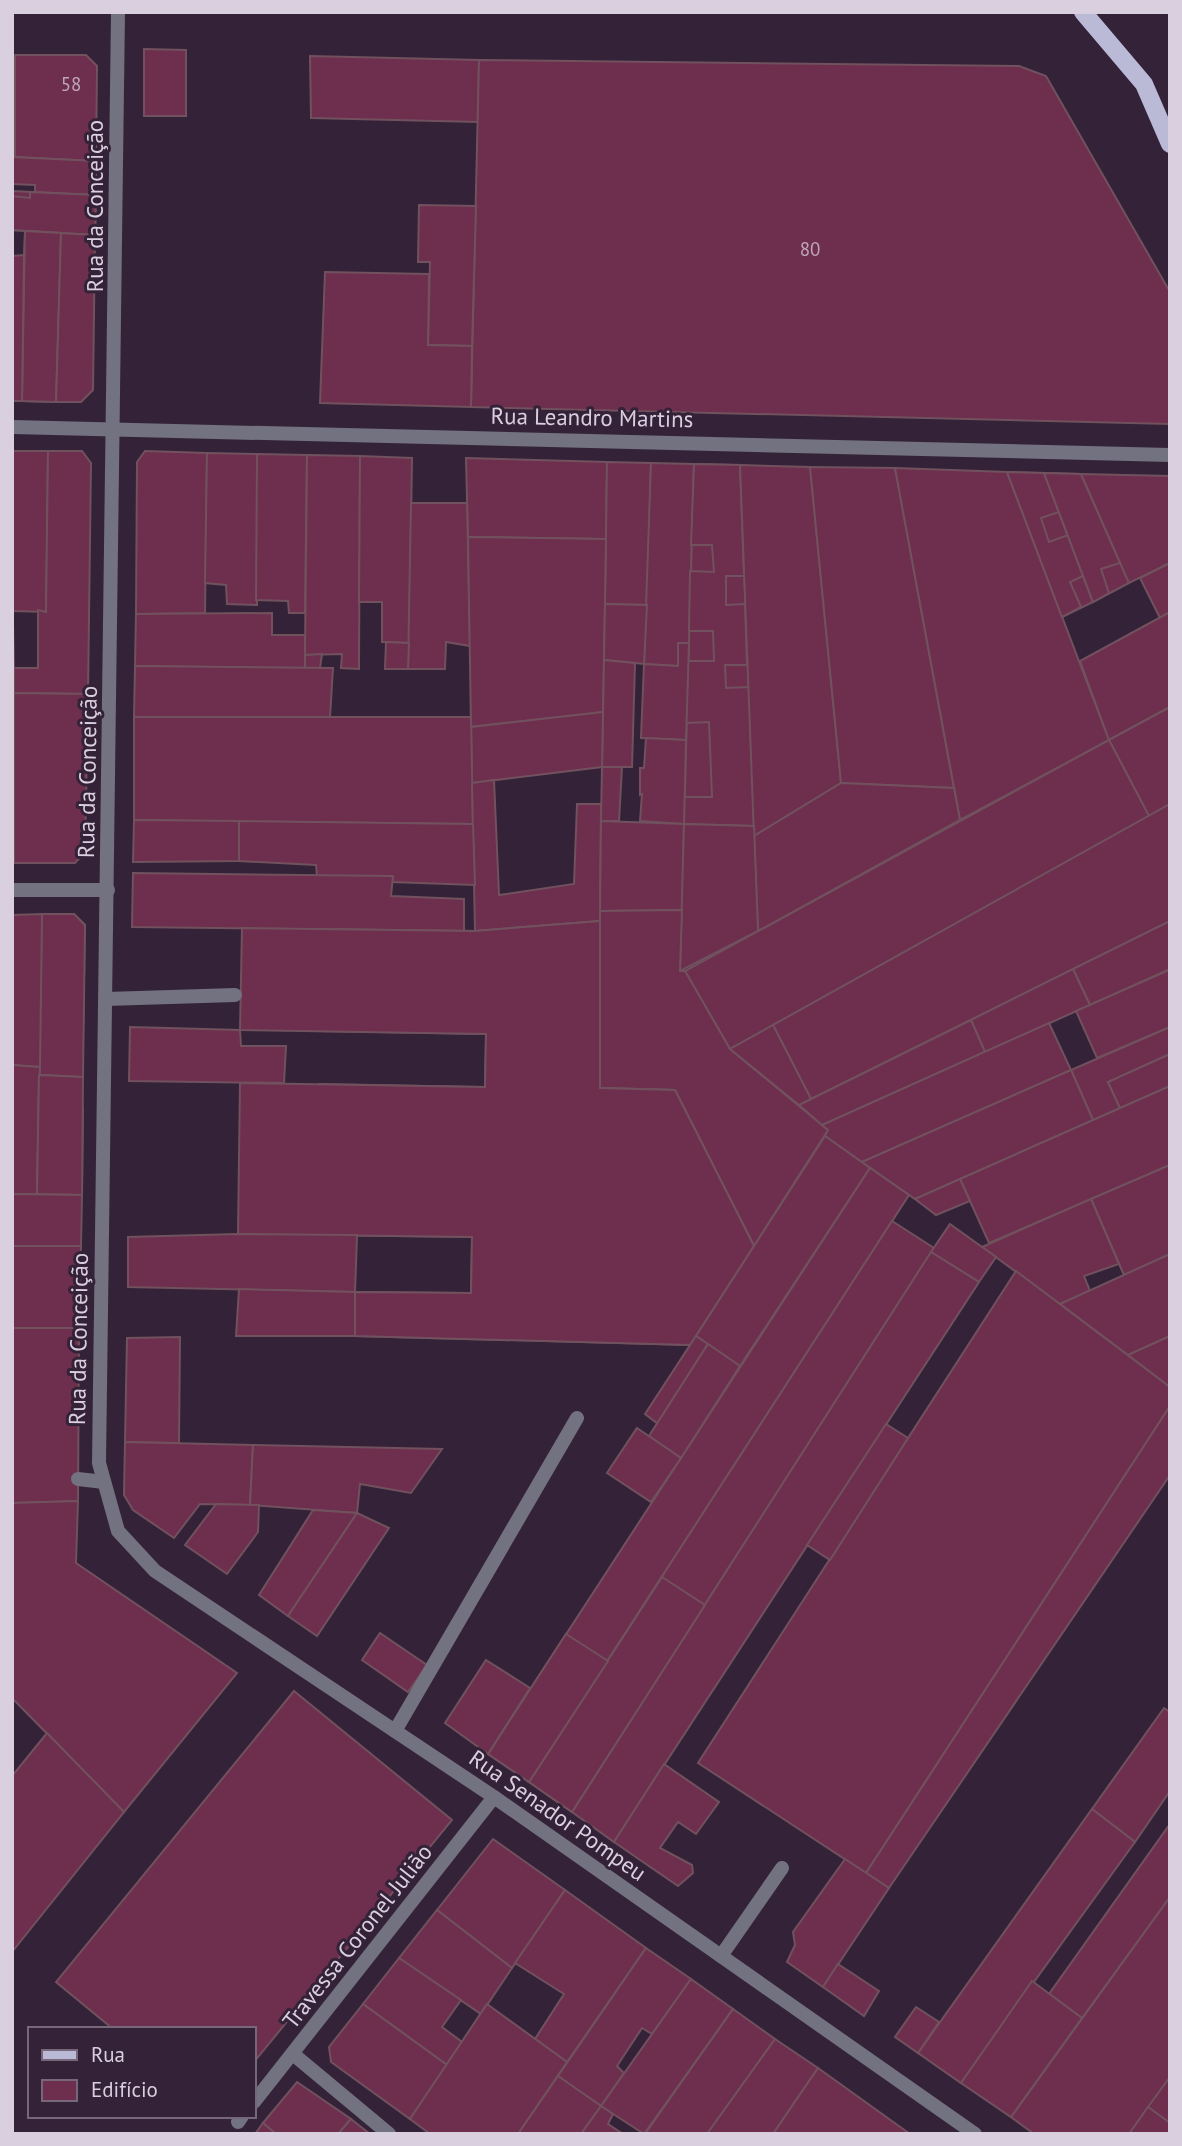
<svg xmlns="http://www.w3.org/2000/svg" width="1182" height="2146" viewBox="0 0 1182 2146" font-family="'PT Sans',sans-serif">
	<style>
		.building { fill: #6e2e4d; stroke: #71515e; stroke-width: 2 }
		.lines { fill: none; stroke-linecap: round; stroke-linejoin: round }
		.service { stroke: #727280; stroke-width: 14 }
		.minor { stroke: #727280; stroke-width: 14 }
		.primary { stroke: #babad7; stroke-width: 18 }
		.labels { text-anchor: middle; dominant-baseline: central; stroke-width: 6; stroke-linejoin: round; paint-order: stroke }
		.number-label { font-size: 19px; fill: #bfa7ba }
		.street-label { font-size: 23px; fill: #dacfde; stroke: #342239 }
	</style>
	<rect width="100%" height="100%" fill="#342239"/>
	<g class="building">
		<path d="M144,49l42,1v66h-42z"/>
		<rect x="12" y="55" width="3" height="102"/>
		<path d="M15,55h71l11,11 -1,95 -81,-4z"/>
		<path d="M310,56l169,4 -1,62 -167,-4z"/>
		<path d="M479,60l540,6 27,10 124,216v132l-699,-17z"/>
		<path d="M12,157l84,4v34l-61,-2v-8l-23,-1z"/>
		<path d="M12,191l84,4 -1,40 -83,-5z"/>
		<path d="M30,192l66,3 -1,40 -83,-5v-34l18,2z"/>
		<path d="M419,205l57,1 -4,140 -44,-1 2,-83h-12z"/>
		<path d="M25,231l36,2 -5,169 -34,-1 1,-42 22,1 1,-24h-23l1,-46h13l1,-34 -14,-1z"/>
		<path d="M25,231l36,2 -5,169 -34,-1z"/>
		<path d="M61,233l34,2 -2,155 -12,12h-25z"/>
		<path d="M24,255l-2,146h-10v-145z"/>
		<path d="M325,272l104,2 -1,71 44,1 -1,61 -151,-4z"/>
		<path d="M12,451h36l-2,161 -33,-1z"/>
		<path d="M48,451h34l9,12 -3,231 -74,-1v-25h24v-58l8,2z"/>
		<path d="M145,451l62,2 -2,160 -69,1 1,-152z"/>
		<path d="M207,453l50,1v151l-30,-1 -1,-19 -21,-2z"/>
		<path d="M257,454l50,1 -2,158h-16l-1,-12 -32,-1z"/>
		<path d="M307,455l53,1 -1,213 -18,-1 1,-14 -37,1z"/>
		<path d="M360,456l52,2 -3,185 -27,-1v-40h-23z"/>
		<path d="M466,458l141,4 -1,77 -138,-2z"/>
		<path d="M607,462l44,1 -4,142 -42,-1z"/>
		<path d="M651,463l43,1 -5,179h-11v23l-34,-2z"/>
		<path d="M694,464l46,1 14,361 -70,-2z"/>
		<path d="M694,464l46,1 4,111h-18v29l19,-1 2,61h-22l1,23 23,-1 5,139 -70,-2v-27h28l-3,-75 -23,1v-3l2,-59h26l-1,-30h-24l1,-60 24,1 -2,-27h-21z"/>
		<path d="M740,465l70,2 31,316 -87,53z"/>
		<path d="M810,467l85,1 59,320 -113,-5z"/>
		<path d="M895,468l112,4 102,268 -149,80z"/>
		<path d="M1007,472l37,1 49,129 -31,15z"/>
		<path d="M1007,472l37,1 15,39 -18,6 8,24 19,-7 15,41 -13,6 11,25 -19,10z"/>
		<path d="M1044,473l37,1 48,109 -36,19z"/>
		<path d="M1044,473l37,1 39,89 -19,6 8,24 -16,9z"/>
		<path d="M1081,474l89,2v87l-41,20z"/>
		<path d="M411,503h56l3,143 -24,-4 -1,27h-37z"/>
		<path d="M468,537l138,2 -3,173 -132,15z"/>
		<path d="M1170,563v15l-7,-12z"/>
		<path d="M1170,563v49l-10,6 -20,-40z"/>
		<path d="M12,577l2,91 -2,15z"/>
		<path d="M605,604l42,1 -3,59 -40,-4z"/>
		<path d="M1170,612v95l-61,33 -29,-79z"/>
		<path d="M272,613v22h33v33l-170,-2 1,-52z"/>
		<path d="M386,642l23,1 -1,26h-23z"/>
		<path d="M678,643h11l-3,97 -45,-2 3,-74 34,2z"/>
		<path d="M322,654l-2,14h-15v-13z"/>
		<path d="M604,660l31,3 -3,104h-30z"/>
		<path d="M135,666l198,2 -3,49h-196z"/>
		<rect x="12" y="683" width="2" height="180"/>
		<path d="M14,693l74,1 -3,158 -10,11h-61z"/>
		<path d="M1170,707v97l-21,12 -40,-76z"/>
		<path d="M603,712l-1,55 -130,16 -1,-56z"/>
		<path d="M134,717h337l2,107 -339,-4z"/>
		<path d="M646,738l40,2 -2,84 -44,-3 2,-27 -2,1v-27h4z"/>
		<path d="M1109,740l40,76 -419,233 -45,-78z"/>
		<path d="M602,767h20l-3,54h-18z"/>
		<path d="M494,780l5,115 75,-11 3,-80h24l-1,117 -125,10 -3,-148z"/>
		<path d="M841,783l113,5 6,32 -202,111 -4,-95z"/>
		<path d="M1170,804v117l-359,178 -38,-74z"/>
		<path d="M134,820l105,1v40l-106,1z"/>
		<path d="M239,821l234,3 2,61 -83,-3 1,-6h-76l-1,-11 -77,-4z"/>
		<path d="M601,821l83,3 -2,86 -82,1z"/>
		<path d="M684,824l70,2 4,105 -78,40z"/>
		<path d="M133,873l260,3 -2,20 73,3v32l-332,-4z"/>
		<path d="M682,910l-2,61h5l45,78 98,81 -74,116 -79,-156 -75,-2v-177z"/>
		<path d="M42,914h32l11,11 -2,108 -15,-1v44l-29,-1z"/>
		<path d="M42,914h32l11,11 -2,152 -44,-2z"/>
		<path d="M42,914l-2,153 -28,-2v-150z"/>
		<path d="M600,921v167l75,2 79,156 -64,99 -335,-9v-44l116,1 1,-56 -155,-2 2,-151 166,3 1,-53 -167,-3 3,-102 153,2z"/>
		<path d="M600,921v167l75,2 79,156 -64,99 -335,-9v-44l116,1 1,-56 -234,-3 2,-151 245,4 1,-53 -246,-4 2,-102 233,3z"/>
		<path d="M1170,921v48l-80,36 -17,-36z"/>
		<path d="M1073,969l17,36 -105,47 -14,-32z"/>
		<path d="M1169,970l1,57 -73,31 -21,-47z"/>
		<path d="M971,1020l14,32 -163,73 -23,-20z"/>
		<path d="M1049,1023l22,47 -209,92 -37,-26 3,-6 -6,-5z"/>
		<path d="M773,1025l38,74 -12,6 -69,-56z"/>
		<path d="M130,1027l110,3 1,16h45l-2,37 -155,-2z"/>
		<path d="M1170,1027v27l-62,28 12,26 -27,12 -22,-50z"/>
		<path d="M1170,1054v32l-50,22 -12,-26z"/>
		<path d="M12,1065l28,2 -3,127h-25z"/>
		<path d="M1071,1070l22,50 -133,59 -45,20 -53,-37z"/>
		<path d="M39,1075l25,1v31l19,1 -1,87 -45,-1z"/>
		<path d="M39,1075l44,2 -1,118 -45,-1z"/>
		<path d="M1170,1086v79l-181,78 -29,-64z"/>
		<path d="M825,1136l45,32 -130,198 -44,-30z"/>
		<path d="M1170,1165v89l-46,21 -33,-76z"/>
		<path d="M1170,1165v89l-46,21 -33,-76z"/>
		<path d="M870,1168l39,27 -380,587 -41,-28z"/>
		<path d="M960,1179l10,22 -34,14 -21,-16z"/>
		<path d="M12,1194l70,1 -1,51h-69z"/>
		<path d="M1091,1199l28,65 -35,12 6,15 -30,13 -78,-57z"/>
		<path d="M892,1221l42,27 -362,564 -43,-30z"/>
		<path d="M950,1224l46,33 -17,25 -48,-30z"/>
		<path d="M238,1234l119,1 -2,57 -227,-5v-50z"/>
		<path d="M12,1246h69l-2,82h-67z"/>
		<path d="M931,1252l48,30 -365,560 -42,-30z"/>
		<path d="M1170,1254v82l-42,19 -68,-51z"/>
		<path d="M1016,1271l154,116v19l-304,467 -168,-110z"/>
		<path d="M239,1289l116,3v44h-119z"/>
		<path d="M12,1328h67l-1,173 -66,2z"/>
		<path d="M696,1336l12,8 -50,80 -13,-10z"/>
		<path d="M1170,1336v51l-42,-32z"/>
		<path d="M180,1337l-1,106 -54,-1 2,-104z"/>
		<path d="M708,1344l32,22 -59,92 -32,-22z"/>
		<path d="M1170,1406v69l-281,413 -23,-15z"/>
		<path d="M886,1424l22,14 -78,122 -23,-15z"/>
		<path d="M637,1428l44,30 -30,44 -44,-29z"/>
		<path d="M125,1442l128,3 -3,60 -50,-1 -26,34 -41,-28 -9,-15z"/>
		<path d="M253,1445l189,4 -31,44 -51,-9 -3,29 -107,-8z"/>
		<path d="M78,1501l-2,62 161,110 -113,139 -112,-114v-195z"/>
		<path d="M216,1504l43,1 -1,27 -31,42 -42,-29z"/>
		<path d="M313,1510l44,3 -69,103 -29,-21z"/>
		<path d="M357,1513l32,15 -72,108 -29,-20z"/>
		<path d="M662,1577l43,28 -133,207 -43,-30z"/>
		<path d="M380,1633l47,32 -19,27 -46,-32z"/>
		<path d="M566,1634l42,27 -79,121 -41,-28z"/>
		<path d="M486,1660l44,28 -42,66 -43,-31z"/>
		<path d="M294,1691l158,129 -198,242v-33h-141l-57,-47z"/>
		<path d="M1164,1708l6,4v79l-35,51 -43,-33z"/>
		<path d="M47,1733l77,79 -112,140v-176z"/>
		<path d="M664,1764l55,38 -23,32 -18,-12 -18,26 32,17 1,8 -15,13 -64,-44z"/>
		<path d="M1092,1809l43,33 -174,241 -43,-30z"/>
		<path d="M1170,1824v73l-88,121 -33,-24z"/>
		<path d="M493,1839l72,51 -53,78 -75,-58z"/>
		<path d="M845,1859l44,29 -66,99 -36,-25 8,-17 -2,-13z"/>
		<path d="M565,1890l81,58 -79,114 -32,-23 29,-45 -49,-31z"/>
		<path d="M1170,1897v180l-41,57h-95l-23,-17z"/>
		<path d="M437,1910l75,58 -31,46 -82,-56z"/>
		<path d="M646,1948l45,31 -39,55 -10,-6 -25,38 7,7 -23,33 -43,-30z"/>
		<path d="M399,1958l62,42 -19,27 20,15 -15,23 -84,-61z"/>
		<path d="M838,1964l41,27 -15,25 -41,-29z"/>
		<path d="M691,1979l42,30 -89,125 -43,-28z"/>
		<path d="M1032,1981l50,37 -71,99 -50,-34z"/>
		<path d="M363,2004l84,61 -37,54 -79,-57 -2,-15z"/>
		<path d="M487,2004l80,58 -49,72h-88l-20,-15z"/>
		<path d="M916,2007l23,15 -21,31 -23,-16z"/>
		<path d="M733,2009l42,30 -68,95h-62z"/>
		<path d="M775,2039l43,29 -45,66h-66z"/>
		<path d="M818,2068l92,66h-137z"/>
		<path d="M558,2076l43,30 -20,28h-63z"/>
		<path d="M1170,2077v46l-22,-16z"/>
		<path d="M297,2082l54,37 -13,15h-62l-13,-11z"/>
		<path d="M601,2106l12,8 -5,10 15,10h-42z"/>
		<path d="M1148,2107l22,16v11h-41z"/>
		<path d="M351,2119l19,15h-32z"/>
		<path d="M263,2123l13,11h-21z"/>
	</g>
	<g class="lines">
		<g class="service">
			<path d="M106,999l129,-4"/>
			<path d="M78,1479l26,3"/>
			<path d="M395,1731l182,-313"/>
			<path d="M721,1956l61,-88"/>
		</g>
		<g class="minor">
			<path d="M118,12l-19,1451 19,68 37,40 339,226 481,337"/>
			<path d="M12,427l1158,28"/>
			<path d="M12,890h96"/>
			<path d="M293,2054l96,80"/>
			<path d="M254,2102l240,-305"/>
			<path d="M238,2122l4,-6"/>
		</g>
		<path class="primary" d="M1083,12l61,72 26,60"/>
	</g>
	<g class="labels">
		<g class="number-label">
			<text x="71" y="84">58</text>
			<text x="810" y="249">80</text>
		</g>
		<g class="street-label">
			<text transform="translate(94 206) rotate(-90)">Rua da Conceição</text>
			<text transform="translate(592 417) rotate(1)">Rua Leandro Martins</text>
			<text transform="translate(87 772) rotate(-89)">Rua da Conceição</text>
			<text transform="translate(78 1339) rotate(-89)">Rua da Conceição</text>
			<text transform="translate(558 1815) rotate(35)">Rua Senador Pompeu</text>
			<text transform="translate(357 1936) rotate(-52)">Travessa Coronel Julião</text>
		</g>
	</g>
	<rect width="1182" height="2146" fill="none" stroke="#dacfde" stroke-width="28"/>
	<rect x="28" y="2027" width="228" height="91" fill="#342239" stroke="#76677b" stroke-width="2"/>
	<rect x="42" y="2050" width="35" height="10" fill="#babad7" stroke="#76677b" stroke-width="2"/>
	<text x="91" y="2062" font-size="21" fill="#dacfde">Rua</text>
	<rect x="42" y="2080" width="35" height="21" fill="#6e2e4d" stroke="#76677b" stroke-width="2"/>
	<text x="91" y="2097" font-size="21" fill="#dacfde">Edifício</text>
</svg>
